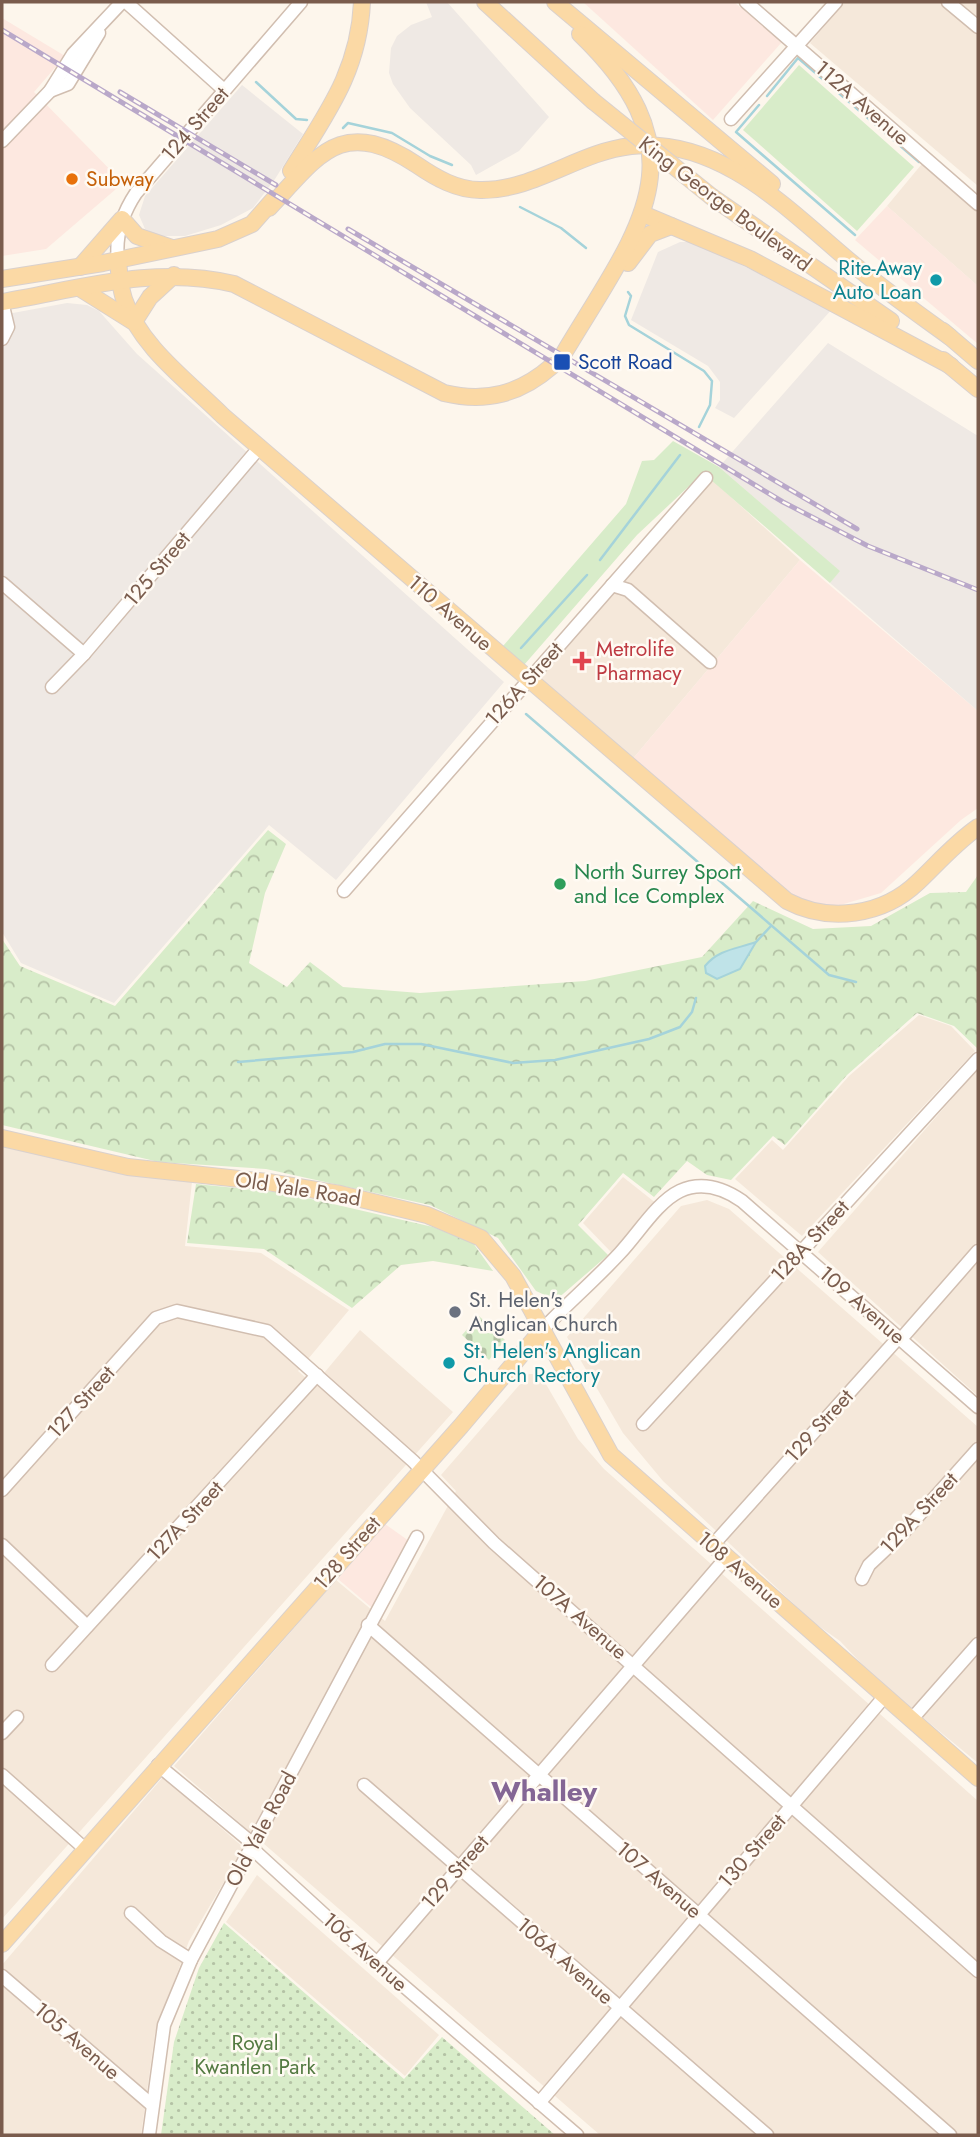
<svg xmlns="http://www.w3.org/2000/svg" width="980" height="2137" viewBox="0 0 980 2137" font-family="Jost,sans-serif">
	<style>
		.residential { fill: #f5e8da }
		.commercial { fill: #fde8e0 }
		.industrial { fill: #efe9e4 }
		.grass { fill: #d8ecc9 }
		.forest { fill: url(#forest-crowns) }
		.cemetery { fill: url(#cemetery-stones) }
		.park { fill: url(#park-dots) }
		.water { fill: #bfe3e8; stroke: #a5d3da; stroke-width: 2 }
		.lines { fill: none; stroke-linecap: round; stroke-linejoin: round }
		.stream { stroke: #a5d3da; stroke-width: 2.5 }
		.minor-casing { stroke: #d1beb0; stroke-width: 15 }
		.major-casing { stroke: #dad1cd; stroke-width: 18 }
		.minor { stroke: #fff; stroke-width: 12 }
		.major { stroke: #fbd9a5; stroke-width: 16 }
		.rail-casing { stroke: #b9a8c9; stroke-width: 5 }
		.rail { stroke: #fffaf3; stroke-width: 2.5; stroke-dasharray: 8; stroke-linecap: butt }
		.major-bridge-casing { stroke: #dad1cd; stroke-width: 18; stroke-linecap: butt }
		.major-bridge { stroke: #fbd9a5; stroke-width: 16 }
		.food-dot { fill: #e8710a; stroke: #fffaf3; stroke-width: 2.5 }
		.culture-dot { fill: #0f9aa8; stroke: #fffaf3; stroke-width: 2.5 }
		.transit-dot { fill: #1a4fb4; stroke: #fffaf3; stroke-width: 2.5 }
		.health-dot { fill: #e0444e; stroke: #fffaf3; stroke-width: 2.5 }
		.leisure-dot { fill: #2e9e5b; stroke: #fffaf3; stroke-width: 2.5 }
		.worship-dot { fill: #6b7280; stroke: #fffaf3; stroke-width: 2.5 }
		.labels { text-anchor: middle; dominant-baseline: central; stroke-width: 5; stroke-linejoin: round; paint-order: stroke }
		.street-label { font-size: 21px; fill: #7a5c4d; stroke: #fffaf3 }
		.food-label { font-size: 21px; fill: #c56008; stroke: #fffaf3; text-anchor: start }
		.culture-label { font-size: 21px; fill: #0d838f; stroke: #fffaf3; text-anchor: end }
		.transit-label { font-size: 21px; fill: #164399; stroke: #fffaf3; text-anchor: start }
		.health-label { font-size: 21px; fill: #be3a42; stroke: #fffaf3; text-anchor: start }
		.leisure-label { font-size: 21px; fill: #27864d; stroke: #fffaf3; text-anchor: start }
		.worship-label { font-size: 21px; fill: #5b616d; stroke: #fffaf3; text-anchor: start }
		.park-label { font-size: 21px; fill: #537a41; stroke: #fffaf3 }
		.district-label { font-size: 28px; font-weight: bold; fill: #846695; stroke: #fffaf3 }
	</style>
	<defs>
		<pattern id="forest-crowns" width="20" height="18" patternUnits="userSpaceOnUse" patternTransform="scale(1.75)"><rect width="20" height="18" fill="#d8ecc9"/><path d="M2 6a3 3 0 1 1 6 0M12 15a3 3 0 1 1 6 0" fill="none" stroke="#b4c2a5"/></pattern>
		<pattern id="cemetery-stones" width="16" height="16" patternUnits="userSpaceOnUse" patternTransform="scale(1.75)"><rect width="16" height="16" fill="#d8ecc9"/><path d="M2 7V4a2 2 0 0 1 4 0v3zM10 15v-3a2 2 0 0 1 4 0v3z" fill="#b4c2a5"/></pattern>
		<pattern id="park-dots" width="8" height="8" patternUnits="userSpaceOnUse" patternTransform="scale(1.75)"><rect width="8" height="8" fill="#d8ecc9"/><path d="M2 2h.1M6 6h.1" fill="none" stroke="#b4c2a5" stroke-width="1.8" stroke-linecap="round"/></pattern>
	</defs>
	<rect width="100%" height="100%" fill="#fdf6ec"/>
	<g class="residential">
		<path d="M845,2h133v184l-168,-143z"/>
		<path d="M926,159l52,45v82l-91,-80z"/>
		<path d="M709,477l91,83 -169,201 -94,-86z"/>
		<path d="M919,1015l32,11 24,25 -173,185 -67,-57 37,-39 11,10 66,-74z"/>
		<path d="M978,1069v327l-160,-144z"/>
		<path d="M2,1145l190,37 -7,64 76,7 88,57 -51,61 16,14 46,-55 93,82 -451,507z"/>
		<path d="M623,1177l34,27 -45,49 -29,-30z"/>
		<path d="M707,1200l22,9 249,218v336l-102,-84 -36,-38 -27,-19 -150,-141 -40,-48 -56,-96 114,-131z"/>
		<path d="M529,1374h11l38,65 26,30 374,332v334h-378l-426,-369 162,-186 49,41 71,-130 -15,-16z"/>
		<path d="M163,1777l81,71 -55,93 -34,92 -14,102h-139v-170z"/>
		<path d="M257,1875l182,160 -34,41 -179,-154z"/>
	</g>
	<g class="commercial">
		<path d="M583,2h151l48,40 -69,78z"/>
		<path d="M2,18l63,38 -31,36 89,91 -77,66 -44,7z"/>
		<path d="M887,206l91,80v58l-123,-104z"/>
		<path d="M800,560l178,151v97l-17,12 -80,73 -44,13 -29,-3 -28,-13 -149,-129z"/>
		<path d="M385,1524l24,17 -32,71 -39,-33z"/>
	</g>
	<g class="industrial">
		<path d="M426,2h21l102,115 -30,34 -43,24 -5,-10 -61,-57 -17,-24 -4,-11 2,-25 6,-12 14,-11 21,-8z"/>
		<path d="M242,85l61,49 -28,45 -22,29 -32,17 -36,11h-25l-15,-7 -6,-14 6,-19z"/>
		<path d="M680,242h12l141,66 -99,110 -19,-10 5,-8v-18l-12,-16 -77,-46 27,-68z"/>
		<path d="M67,303l20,2 12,6 38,43 367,328 -168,198 -67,-55 -155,178 -93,-40 -19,-31v-617z"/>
		<path d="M828,343l150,93v275l-148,-128 9,-12 -120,-104z"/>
	</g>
	<g class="grass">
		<path d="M799,65l115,102 -57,64 -114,-101z"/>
		<path d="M673,441l46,26 121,104 -10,12 -127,-110 -66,62 -113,130 -21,-19 123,-142 16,-43 12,-1z"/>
	</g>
	<g class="forest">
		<path d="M268,830l18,14 -21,49 -16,70 38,24 23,-25 33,25 77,6 165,-12 117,-24 51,-56 60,28 58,-3 59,-33 36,-1 12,-17v174l-24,-23 -37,-13 -70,62 -62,70 -12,-9 -42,44 -24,-5 -20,-14 -33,36 -31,-24 -45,52 30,30 -52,45 -20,-9 -38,-53 -68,-33 -164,-36 -107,-7 -157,-37v-186l18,27 95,40z"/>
		<path d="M196,1184l89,9 148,34 40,16 20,28 -60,-10 -32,4 -49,43 -88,-59 -77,-6z"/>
	</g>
	<path class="cemetery" d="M479,1316l26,24 -16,20 -27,-25z"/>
	<path class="park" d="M224,1923l180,156 38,-42 113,98h-394l13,-93 25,-74z"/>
	<path class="water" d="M756,942l-16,27 -23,10 -11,-6 -1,-7c14,-17 32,-17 51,-24z"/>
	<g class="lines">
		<g class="stream">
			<path d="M256,82l40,37 11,1"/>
			<path d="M767,96l31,-38 121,104"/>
			<path d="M759,105l-23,27 119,103"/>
			<path d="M343,128l5,-5 44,10 38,23 22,9"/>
			<path d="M520,207l41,21 25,20"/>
			<path d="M628,292l3,4 -6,20 4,9 75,46 8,10 -2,24 -11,22"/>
			<path d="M600,560l80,-105"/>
			<path d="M521,648l66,-73"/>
			<path d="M526,714l303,261 27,7"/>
			<path d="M756,942l15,-16"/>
			<path d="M238,1062l115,-10 32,-8h36l92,19 42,-3 94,-21 31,-12 12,-15 4,-14"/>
		</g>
		<g class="minor-casing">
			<g id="minor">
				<path d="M126,2l98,88"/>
				<path d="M746,2l232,202"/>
				<path d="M948,2l30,25"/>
				<path d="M50,91l18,-7 31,-51"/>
				<path d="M731,119l105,-117"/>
				<path d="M2,141l48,-50 23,-37 49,-52"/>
				<path d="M118,260c-3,-25 4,-46 18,-67l165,-191"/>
				<path d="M2,339l6,-12 -6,-25"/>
				<path d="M2,583l82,71"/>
				<path d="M612,585l16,5 82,72"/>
				<path d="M52,687l32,-33 175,-206"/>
				<path d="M344,891l362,-413"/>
				<path d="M542,1330c25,-26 53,-50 78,-77 18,-19 37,-51 60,-62 22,-10 43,-3 62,10l236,206"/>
				<path d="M901,1339l77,-88"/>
				<path d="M643,1424l335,-365"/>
				<path d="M2,1490l154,-172 21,-7 90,20 146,130 81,82 484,428"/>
				<path d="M2,1545l85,81"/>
				<path d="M712,1546l187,-209"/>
				<path d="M862,1579l7,-14 34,-32 75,-84"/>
				<path d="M368,1625l582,510"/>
				<path d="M52,1665l265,-290"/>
				<path d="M911,1720l67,-76"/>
				<path d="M2,1733l15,-16"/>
				<path d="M158,1765l88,73 11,15 120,110 200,172"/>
				<path d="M2,1775l82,73"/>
				<path d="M364,1785l403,350"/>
				<path d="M131,1913l30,28 30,19"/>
				<path d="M377,1963l349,-405"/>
				<path d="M2,1976l150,129"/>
				<path d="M539,2103l346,-407"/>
				<path d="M149,2135l15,-110 27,-65 226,-423"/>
			</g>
		</g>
		<g class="major-casing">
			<g id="major">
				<path d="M485,2l108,99"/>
				<path d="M555,2l217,182"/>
				<path d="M291,171c35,-57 68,-99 71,-169"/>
				<path d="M712,197l179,124"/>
				<path d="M269,208c50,-53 72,-93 148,-43 19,13 40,25 63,25 54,1 98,-38 151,-44 91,-9 158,65 222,118 31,26 64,49 97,73"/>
				<path d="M643,214l107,45 201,107"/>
				<path d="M118,260c1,13 2,27 6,39 16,48 64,82 99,117l564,485c42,22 96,15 131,-19 20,-19 37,-39 60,-55"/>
				<path d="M628,263l22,-29 21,-8"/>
				<path d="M80,267l42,-48 15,17 35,12"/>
				<path d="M2,279l101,-16 115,-24 34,-15 22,-25"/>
				<path d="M81,289l51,32"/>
				<path d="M2,302c77,-13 153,-37 232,-18l210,109c42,10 76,1 108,-27"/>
				<path d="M134,322l16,-25 24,-22"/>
				<path d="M943,331l35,30"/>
				<path d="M564,353c74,-124 143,-197 16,-319"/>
				<path d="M943,360l35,29"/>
				<path d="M2,1138l126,29 140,15 72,12 87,21 54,23 32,38 98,179 367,323"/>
				<path d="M2,1944l459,-518 81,-96"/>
			</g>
		</g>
		<use href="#minor" class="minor"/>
		<use href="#major" class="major"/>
		<g class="rail-casing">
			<g id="rail">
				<path d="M2,30l781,472 85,44 110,44"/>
				<path d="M120,92l156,93"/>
				<path d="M348,229l509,300"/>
			</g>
		</g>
		<use href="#rail" class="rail"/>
		<g class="major-bridge-casing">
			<path id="major-bridge" d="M593,101l119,96"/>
		</g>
		<use href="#major-bridge" class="major-bridge"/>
	</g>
	<circle class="food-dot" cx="72" cy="179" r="7"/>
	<g class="culture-dot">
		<circle cx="936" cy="280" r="7"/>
		<circle cx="449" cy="1363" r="7"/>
	</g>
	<rect class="transit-dot" x="553" y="353" width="18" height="18" rx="3.5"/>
	<path class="health-dot" d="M578.5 650.5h7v7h7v7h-7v7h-7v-7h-7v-7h7z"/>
	<circle class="leisure-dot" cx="560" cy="884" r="7"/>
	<circle class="worship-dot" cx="455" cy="1312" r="7"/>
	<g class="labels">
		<g class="street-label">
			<text transform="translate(862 103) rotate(41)">112A Avenue</text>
			<text transform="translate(195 124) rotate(-49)">124 Street</text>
			<text transform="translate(725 204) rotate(37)">King George Boulevard</text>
			<text transform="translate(157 569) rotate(-50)">125 Street</text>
			<text transform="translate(450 613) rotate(41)">110 Avenue</text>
			<text transform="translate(524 684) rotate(-48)">126A Street</text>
			<text transform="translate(298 1189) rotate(9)">Old Yale Road</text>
			<text transform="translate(810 1241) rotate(-47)">128A Street</text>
			<text transform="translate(862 1305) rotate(41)">109 Avenue</text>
			<text transform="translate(81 1402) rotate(-48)">127 Street</text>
			<text transform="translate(819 1426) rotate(-48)">129 Street</text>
			<text transform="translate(919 1513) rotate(-47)">129A Street</text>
			<text transform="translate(185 1521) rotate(-47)">127A Street</text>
			<text transform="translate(347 1553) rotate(-49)">128 Street</text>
			<text transform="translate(740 1570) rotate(41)">108 Avenue</text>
			<text transform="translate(580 1617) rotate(41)">107A Avenue</text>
			<text transform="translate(261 1829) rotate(-62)">Old Yale Road</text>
			<text transform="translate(752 1851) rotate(-49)">130 Street</text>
			<text transform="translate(455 1872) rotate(-49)">129 Street</text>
			<text transform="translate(659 1880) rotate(41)">107 Avenue</text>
			<text transform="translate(365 1952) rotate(42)">106 Avenue</text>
			<text transform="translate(565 1961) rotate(41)">106A Avenue</text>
			<text transform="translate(77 2041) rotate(41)">105 Avenue</text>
		</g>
		<g class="food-label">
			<text x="86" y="179">Subway</text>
		</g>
		<g class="culture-label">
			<text x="922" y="268">Rite-Away<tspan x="922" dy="24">Auto Loan</tspan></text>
			<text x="463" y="1351" text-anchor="start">St. Helen's Anglican<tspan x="463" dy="24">Church Rectory</tspan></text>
		</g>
		<g class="transit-label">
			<text x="578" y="362">Scott Road</text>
		</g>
		<g class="health-label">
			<text x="596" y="649">Metrolife<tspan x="596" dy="24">Pharmacy</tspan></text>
		</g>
		<g class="leisure-label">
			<text x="574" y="872">North Surrey Sport<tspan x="574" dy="24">and Ice Complex</tspan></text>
		</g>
		<g class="worship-label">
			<text x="469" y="1300">St. Helen's<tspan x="469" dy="24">Anglican Church</tspan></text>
		</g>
		<g class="park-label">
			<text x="255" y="2043">Royal<tspan x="255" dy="24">Kwantlen Park</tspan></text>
		</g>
		<g class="district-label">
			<text x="544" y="1791">Whalley</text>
		</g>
	</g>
	<rect width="980" height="2137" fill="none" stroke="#7a5c4d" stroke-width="7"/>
</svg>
